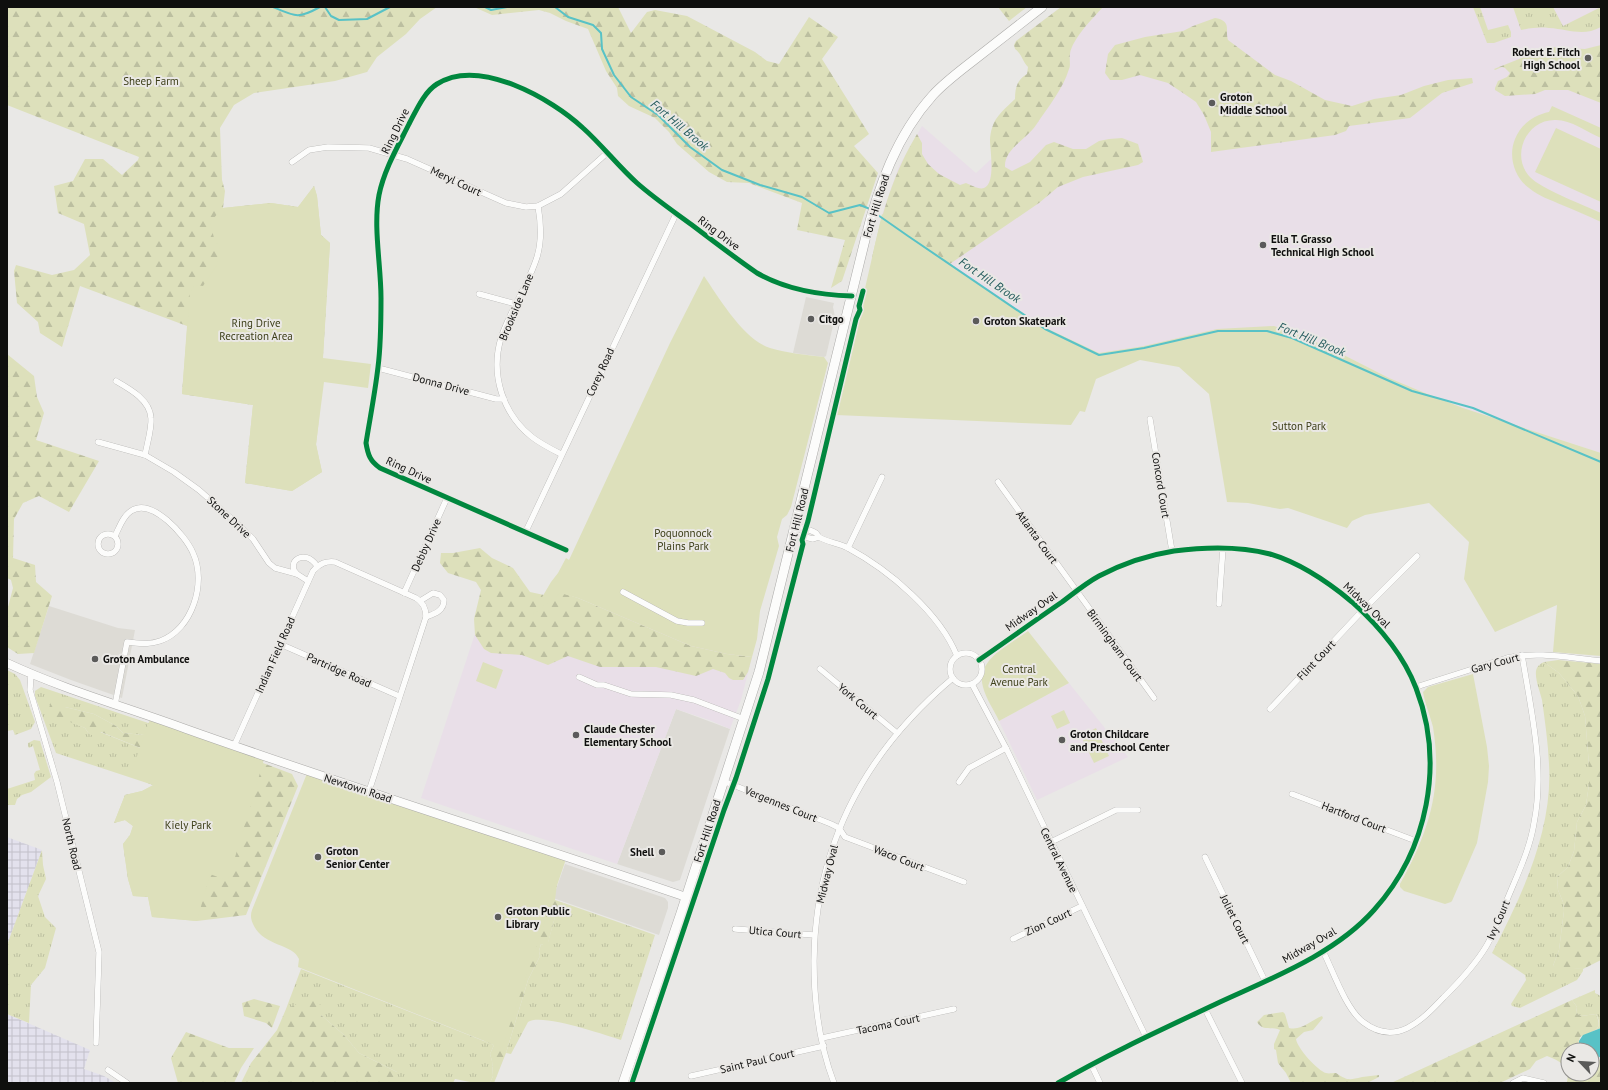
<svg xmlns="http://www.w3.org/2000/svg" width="1608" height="1090" viewBox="0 0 1608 1090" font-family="'PT Sans',sans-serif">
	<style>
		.built { fill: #dddbd5 }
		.industrial { fill: url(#industrial-grid) }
		.education { fill: #e9dfe8 }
		.grass { fill: url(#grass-tufts) }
		.forest { fill: url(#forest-firs) }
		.park { fill: #dde0bb }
		.water { fill: #58c2c6 }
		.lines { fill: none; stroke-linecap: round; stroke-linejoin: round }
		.stream { stroke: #58c2c6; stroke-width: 2 }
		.minor-casing { stroke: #abaaa8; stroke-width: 6 }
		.secondary-casing { stroke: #abaaa8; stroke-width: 9 }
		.primary-casing { stroke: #abaaa8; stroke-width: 10 }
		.minor { stroke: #fcfcfb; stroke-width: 5.5 }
		.secondary { stroke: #fcfcfb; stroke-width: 8 }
		.primary { stroke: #fcfcfb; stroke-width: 9 }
		.cycleway-casing { stroke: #eae8e5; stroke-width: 8 }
		.cycleway { stroke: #00873e; stroke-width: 5 }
		.poi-dot { fill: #5b5b5a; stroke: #eae8e5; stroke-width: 1.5 }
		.labels { text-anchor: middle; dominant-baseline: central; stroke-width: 4; stroke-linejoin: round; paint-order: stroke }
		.poi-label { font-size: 11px; font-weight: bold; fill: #0f0f0e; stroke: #eae8e5; text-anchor: start }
		.park-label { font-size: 11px; fill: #3c3e18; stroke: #eae8e5 }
		.street-label { font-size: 11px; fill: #0f0f0e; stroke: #eae8e5 }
		.water-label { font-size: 12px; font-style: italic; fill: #255c5e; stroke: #eae8e5 }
	</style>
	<defs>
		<pattern id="industrial-grid" width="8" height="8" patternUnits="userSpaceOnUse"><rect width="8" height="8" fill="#e3e1ed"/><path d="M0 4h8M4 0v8" fill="none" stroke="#c2c0ca"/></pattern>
		<pattern id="grass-tufts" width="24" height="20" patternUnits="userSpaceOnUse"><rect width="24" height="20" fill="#dde0bb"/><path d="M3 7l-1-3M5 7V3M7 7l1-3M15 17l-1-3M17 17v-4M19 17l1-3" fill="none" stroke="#bcbfa0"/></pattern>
		<pattern id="forest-firs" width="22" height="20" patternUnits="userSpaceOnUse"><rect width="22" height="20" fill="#dde0bb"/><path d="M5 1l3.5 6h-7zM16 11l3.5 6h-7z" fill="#bcbfa0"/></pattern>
	</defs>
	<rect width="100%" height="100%" fill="#e9e8e6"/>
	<g class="built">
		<path d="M806,297l28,6 -1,4 2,10 -9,39 -2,1 -31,-4z"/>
		<path d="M49,606l69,22 17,2 -13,68 -51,-18 -41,-16z"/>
		<path d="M676,709l54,20 -50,151 -7,2 -56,-18z"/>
		<path d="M565,864l100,34 3,4v6l-9,27 -106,-37z"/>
	</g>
	<g class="industrial">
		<path d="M7,837l35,13 -35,95z"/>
		<path d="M7,1014l83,36 -6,19 20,7 12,7h-109z"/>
	</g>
	<g class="education">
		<path d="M1061,7h540v446l-138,-45 -38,-15 -36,-15 -59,-30 -38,-16 -148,14 -45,7 -55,-26 -78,-52 -84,-61 17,-48 23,-40 54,47 40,-37 35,-49 -35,-46z"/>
		<path d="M491,585l48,19 20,-11 189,64h4l-11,43 -11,29 -21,-9 -33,-11 -59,155 -196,-66z"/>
		<path d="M1069,683l59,74 -91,43 -38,-79z"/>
	</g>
	<g class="grass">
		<path d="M1473,7h7l8,23 20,-5 3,7v5l-17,6h-7z"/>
		<path d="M1513,7h40l10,19 38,-19v20c-18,10 -33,2 -52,1 -9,-1 -18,0 -28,2z"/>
		<path d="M1544,662l15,11 19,23 7,20 4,49v19l-3,21 -9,17 -3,29 -6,16 -11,10 1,13 5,12 1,9 -5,39 -6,16 30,3v2l-6,9 -57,28 -8,-2 -1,-2 15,-24 -1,-5 -33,-22c30,-58 61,-122 57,-189 -1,-21 -4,-43 -7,-64 -2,-9 -7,-20 -6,-29 1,-5 4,-7 8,-9z"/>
		<path d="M7,670l8,4 5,6 15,42 -4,7 -16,6 -2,-5 -6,1z"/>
		<path d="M41,687l137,46 -34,2 -21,-2 -7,-7 -22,-12 -29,-7v12l20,9 4,6 11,-2 53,21v32l-97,-32 -21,-57v-5z"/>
		<path d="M34,740l6,1 11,36 -20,15 -9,3 -5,4 -2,6h-8v-16l28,-9 -1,-6 2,-3 4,-1 -7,-24 -4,2 -1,-2v-3z"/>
		<path d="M42,850l1,15 3,14 -8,17 7,21 11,11 -11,40 -14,17 -2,38 -22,-9v-69z"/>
		<path d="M564,903l91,32 -34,105c-17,-5 -79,-27 -93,-18l-17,32 -5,-1 22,-73 12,-24 -1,-5 2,-7 2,1 5,-3 7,-25z"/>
		<path d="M301,969l193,76 -4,9 2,7 1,15 -3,7h-15l-20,-4 -2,4h-56v-11l-38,-19 -15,-18 -23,-20 -35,-6z"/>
		<path d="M1595,990v3l6,3v32l-5,2c5,-6 3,-10 0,-16l-15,2 -5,-3 1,-6 -5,-7z"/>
	</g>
	<g class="forest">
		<path d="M7,7h430l-17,12 -14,15 -29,23 -10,15 -32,9 -81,12 -20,12 -14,23 2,52 3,11 -2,17 48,-5 27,4 16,-21 3,10 4,39 9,8 -11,176 -3,26 6,27 -30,19 -47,-8 8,-78 -71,-11 5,-68 -107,-40 -18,61 -22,-14 -2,-11 -21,-19 -3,-32 2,-6 36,10 22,-5 16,-15 -6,-31 -26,-11 -4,-27 19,-5 12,-22h18l19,16 16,-15 1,-3 -132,-52z"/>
		<path d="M474,7h144l13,26 16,-21 8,-2 32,6 68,36 12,9 12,3 30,-47 29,20 -16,22 47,75 -15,12 24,27 -36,108 -11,7 14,-48 -48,-10 5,-27 -53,-20 -22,-1 -18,-10 -32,-28 -8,-12 -14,-14 -26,-12 -11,-10 -1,-8 -11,-17 -18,-42 -22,-8 -16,-8 -11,-3 -47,5z"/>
		<path d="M998,7h29l-18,14z"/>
		<path d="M1061,7h42c-10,11 -31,32 -33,47 -1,5 1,11 -1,15 -6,20 -21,38 -33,56 -9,14 -32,24 -31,42l7,4 18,-9 16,-17 8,-3 19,7h13l13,-8 10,-2 13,-1 16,6 5,18 -5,3 -55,12 -25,10 -19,16 -98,67 -69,-12c10,-45 21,-84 45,-124l5,9v11l6,10 11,10 21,11 6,-2c5,2 13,7 18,5 12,-5 6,-38 6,-48 0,-4 1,-9 2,-12 3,-12 15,-21 23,-29 0,-11 2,-19 12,-25l1,-7c-6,-6 -6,-13 -13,-18l-1,-4 2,-4z"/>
		<path d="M1215,18c17,3 10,11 13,22l47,35 16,6 34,19 27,6 22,-7 27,-4 23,-9 24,-6 24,-2 1,5 -31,10 -32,25 -61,8 -3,5 -11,4 -124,17v-20l-7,-17 -8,-13 -13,-9 -15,-10 -28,-8 -18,5h-12l-5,-7 3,-19 7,-9 30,-8 38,-6 10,-5z"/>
		<path d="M1601,45v58l-33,-13h-23l-10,4 -30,2 -10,-6v-2l3,-7 9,-4 3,-4 -5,-5 -3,-1 -7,3 -1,-1 55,-22 36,2z"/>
		<path d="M7,354l27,22 3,21 7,16 -8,27 63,21 -30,51 -30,-16 -16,7 -9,16 -1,39 22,7 1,17 16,14 -18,57 -16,1 -11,-7v-36l6,-23 -2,-8 -4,-2z"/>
		<path d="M480,548l12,10 21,10 17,24 14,3 6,-6 28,9 113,48 36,8 25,3 -4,15 -5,8h-10l-4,-2 -4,-5 -12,-4 -17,7 -40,-9h-56l-32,-11 -20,9 -26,-10 -31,-2 -7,-4 -9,-14 -1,-16 7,-29 -5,-8 -28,-9 -8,-10 1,-10h12z"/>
		<path d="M1558,660l43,4v296l-18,9 -26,-1 -4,-2 6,-16 5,-39 -1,-9 -5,-12 -1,-13 11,-10 6,-16 3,-29 9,-17 3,-21v-19l-4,-49 -7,-20 -19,-23 -15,-11z"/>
		<path d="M51,700l12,3 2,4 29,7 22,12 7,7 21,2 119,28 29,11 6,12 -52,129 -49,6 -45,-4 -4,-20 -15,-1 -5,-17 -5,-35 7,-9 3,-9 -8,-6 -11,3 11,-28 17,-4 12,-6 -1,-32 -52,-21 -5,5 -7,-3 -4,-6 -20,-8 -5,4 -8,-4 -3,-11z"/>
		<path d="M557,884l-2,16 9,3 -9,14 -7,26 -3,3 -4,-2 -2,7 1,5 -12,24 -22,73 -12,30h-4l3,-7 -1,-15 -2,-7 4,-9 -10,-4 1,-4z"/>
		<path d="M310,998l12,8 -1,9 23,20 15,18 38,19v11h-156l10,-20 26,-33 9,-21z"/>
		<path d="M254,999l26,7 -8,22 -6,-5 -22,-7 -2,-13z"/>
		<path d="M1572,1000l5,7 -1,6 5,3 15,-2c8,18 -3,16 -16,23l-2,7 1,6h-11v24h24v-14h9v23h-34c3,-16 -6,-22 -20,-27l-11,5 -6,8 -30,14h-109z"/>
		<path d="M1283,1012l2,2 4,14c13,3 22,-8 33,-12l1,2 -10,12 -9,2 -8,7c1,9 22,32 30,34 3,1 6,0 10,0 12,8 13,7 26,4 6,-1 11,-1 17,-2v2l-12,6h-76l-5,-10 -8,-10 -2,-13 -2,-1v-5l6,-14c-8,-4 -17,2 -23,-8l7,-7z"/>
		<path d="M186,1032l43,16h25l-13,20 -7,15h-56l-7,-25z"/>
	</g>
	<g class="park">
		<path d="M1552,106l49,22v10c-14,-6 -30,-18 -45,-18 -30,-1 -46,36 -26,57 11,12 54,28 71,36v9c-13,-6 -26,-12 -39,-17 -11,-5 -24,-9 -33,-17 -15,-11 -21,-32 -14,-49 6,-15 19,-24 34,-27z"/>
		<path d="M1556,128l45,21v53l-66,-30z"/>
		<path d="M314,186l3,10 4,39 9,8 -7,115 48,6 -3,24 -44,-6 -8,62 6,28 -30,19 -47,-8 8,-78 -71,-11 8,-102 5,-7 8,1 14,-21 3,-16 -6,-11 -4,-16 13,-14 48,-5 27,4z"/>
		<path d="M882,214l84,61 78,52 55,26 45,-7 73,-17 57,-3 18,6 38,16 59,30 36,15 38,15 138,45v203l-48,-4 4,-47 -62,27 -31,-53 5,-37 -40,-39 -64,12 -13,6 -5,7 -59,-20 -8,1 -32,-6 -21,-1 -18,-108 -30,-27 -39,-7 -44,19 -11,33 -5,-1 -9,14 -235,-10z"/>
		<path d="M704,276c15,22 40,64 66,72 17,5 36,7 54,9l4,6 -37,144 -4,8 -5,4 -5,18 2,9 -19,65 -3,28 -5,18 -25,-3 -36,-8 -113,-48 -18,-5 -29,23 20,-34 7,-9 8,-15 3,2 101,-217z"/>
		<path d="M1028,631l41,52 -70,38c-5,-11 -13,-22 -16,-34 -8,-27 27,-43 45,-56z"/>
		<path d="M483,662l20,8 -7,19 -20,-8z"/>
		<path d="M1473,674l14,73 2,19 -1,16 -11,61 -25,58 -1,1 -6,2 -41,-13 -4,-4v-3c29,-53 43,-95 33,-157 -3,-12 -8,-23 -10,-35l5,-5z"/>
		<path d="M1064,710l6,13 -13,6 -6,-13z"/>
		<path d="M150,719l115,37 -37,125 -18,-7 -13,47 -45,-4 -4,-20 -15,-1 -5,-17 -5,-35 7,-9 3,-9 -8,-6 -11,3 11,-28 17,-4 11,-6 -23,-9z"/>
		<path d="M1096,728l13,28 -15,7 -13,-27z"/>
		<path d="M308,771l259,85 -65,192 -204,-81 1,-8c-6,-15 -35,-13 -45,-33 -3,-6 -4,-10 -2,-16z"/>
	</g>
	<path class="water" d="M1601,1028v28l-4,3 -5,1v-10h-13v-9l4,-6z"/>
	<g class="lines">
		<g class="stream">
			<path d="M273,7c23,10 25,12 47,0"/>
			<path d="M325,7l6,9 8,4 28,-1 23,-12"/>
			<path d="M485,7l6,3 16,-3"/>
			<path d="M555,7l13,10 25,8 8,8 1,16 12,26 17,22 27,18 32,32 32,23 38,15 42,12 27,16 31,-8 10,4"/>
			<path d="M875,213l33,23 137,93 54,26 45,-7 74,-17h49l25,7 120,53 61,17 128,54"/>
		</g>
		<g class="minor-casing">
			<g id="minor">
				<path d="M292,162l17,-12 19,-3 41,1 38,11 99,44 20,4 12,-1 23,-12 46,-41"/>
				<path d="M538,206c3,17 4,35 -1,51 -9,29 -27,53 -36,81 -11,37 2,76 31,99 9,7 19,12 29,17"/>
				<path d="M479,294l37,10"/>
				<path d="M378,368l118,31h8"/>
				<path d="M116,381c14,8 34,19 35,37 1,10 -4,26 -6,37"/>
				<path d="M1150,419l22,132"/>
				<path d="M98,442l47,13 29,17 25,18 43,38 11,11 16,24 6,5 22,6 11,7"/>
				<path d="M998,482l156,216"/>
				<path d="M795,526c6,2 15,3 21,7 1,1 2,3 3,4 5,4 22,7 29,11 41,22 92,65 109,108"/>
				<path d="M526,531l150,-317"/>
				<circle cx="108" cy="544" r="10"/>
				<path d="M793,534l20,5 6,-2"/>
				<path d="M115,536c4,-8 8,-20 16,-25 21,-14 55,25 62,42 14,30 -1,77 -33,88 -11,4 -22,2 -33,1l-12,63"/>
				<path d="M848,548l34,-71"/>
				<path d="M566,550l-186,-82c-10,-7 -12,-13 -14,-25 4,-25 9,-50 12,-76 3,-23 3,-46 3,-69 0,-33 -8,-71 -2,-103 5,-25 19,-49 30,-71 7,-13 15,-32 28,-40 42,-27 115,15 146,44 19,17 35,38 54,55 17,15 36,28 55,42 21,16 42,32 65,48 28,16 62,22 95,23"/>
				<path d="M297,574c-12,-11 7,-27 20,-8"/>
				<path d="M623,592l54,29 11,2h14"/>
				<path d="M404,593l43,-95"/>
				<path d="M420,601l13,-8 7,2 4,5c0,11 -10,14 -18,17"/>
				<path d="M1219,604l4,-56"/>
				<path d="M280,644l119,52"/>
				<circle cx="966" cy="669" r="16"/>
				<path d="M979,660c28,-19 55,-39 83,-58 12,-9 24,-19 37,-26 23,-12 49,-21 75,-25 31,-4 65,-5 96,3 30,9 58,28 82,48 27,24 51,52 64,86 29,75 12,162 -42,222 -39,44 -102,68 -154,92 -55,26 -110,51 -162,81"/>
				<path d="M820,669l77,64"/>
				<path d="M31,674l-1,16 27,92 42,170 -3,91"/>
				<path d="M579,677l18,8h7l27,9 40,1 23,5 50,19"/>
				<path d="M972,684l34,64 140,289"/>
				<path d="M1416,687l91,-29c31,-7 62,0 94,3"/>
				<path d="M1270,709l92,-98 55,-55"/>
				<path d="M234,746l79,-175c7,-8 13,-10 22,-9l81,36c7,4 10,11 10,19l-57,174"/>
				<path d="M723,781l108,43 8,4 6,9 119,45"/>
				<path d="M959,782l10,-14 37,-20"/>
				<path d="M1292,794l124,47"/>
				<path d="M1051,842l65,-32h22"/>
				<path d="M1205,857l60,124"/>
				<path d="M735,929l79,6"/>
				<path d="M1013,939l69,-33"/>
				<path d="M1323,951c10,20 23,58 40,71 34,26 60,-3 82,-26 16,-16 31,-32 42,-51 9,-16 15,-34 22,-50 10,-24 21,-47 25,-72 11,-55 -3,-113 -12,-168"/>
				<path d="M1205,1009l37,74"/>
				<path d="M822,1038l132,-29"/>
				<path d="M1091,1064l9,19"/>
				<path d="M108,1070l19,13"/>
				<path d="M691,1076l133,-30"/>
				<path d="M834,1083c-15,-39 -20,-80 -20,-122 1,-115 51,-209 139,-283"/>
				<path d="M1513,1083l10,-5 21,5"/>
			</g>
		</g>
		<g class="secondary-casing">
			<path id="secondary" d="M7,663c58,27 119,44 179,66 166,59 334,111 500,168"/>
		</g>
		<g class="primary-casing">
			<path id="primary" d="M623,1083l58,-170 78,-241 106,-432c13,-52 31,-104 68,-145 12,-13 27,-24 41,-35 23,-18 46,-36 68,-53"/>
		</g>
		<use href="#minor" class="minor"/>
		<use href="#secondary" class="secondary"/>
		<use href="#primary" class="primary"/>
		<g class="cycleway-casing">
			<g id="cycleway">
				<path d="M566,550l-186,-82c-10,-7 -12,-13 -14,-25 4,-25 9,-50 12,-76 3,-23 3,-46 3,-69 0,-33 -8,-71 -2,-103 5,-25 19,-49 30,-71 7,-13 15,-32 28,-40 42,-27 115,15 146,44 19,17 35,38 54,55 17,15 36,28 55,42 21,16 42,32 65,48 28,16 62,22 95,23"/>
				<path d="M979,660c28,-19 55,-39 83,-58 12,-9 24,-19 37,-26 23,-12 49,-21 75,-25 31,-4 65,-5 96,3 30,9 58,28 82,48 27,24 51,52 64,86 29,75 12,162 -42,222 -39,44 -102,68 -154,92 -55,26 -110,51 -162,81"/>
				<path d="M632,1083l92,-273 12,-32 32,-99 35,-135 -1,-4 6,-19 48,-202 4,-9 -1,-4 4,-15"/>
			</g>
		</g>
		<use href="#cycleway" class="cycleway"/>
	</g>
	<g class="poi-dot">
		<circle cx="1588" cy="58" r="4"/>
		<circle cx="1212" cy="103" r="4"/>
		<circle cx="1263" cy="245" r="4"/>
		<circle cx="811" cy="319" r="4"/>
		<circle cx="976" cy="321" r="4"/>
		<circle cx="95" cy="659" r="4"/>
		<circle cx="576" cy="735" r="4"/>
		<circle cx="1062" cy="740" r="4"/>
		<circle cx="662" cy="852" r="4"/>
		<circle cx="318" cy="857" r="4"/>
		<circle cx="498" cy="917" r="4"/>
	</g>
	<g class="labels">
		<g class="poi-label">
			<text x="1580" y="52" text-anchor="end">Robert E. Fitch<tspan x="1580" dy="13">High School</tspan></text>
			<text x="1220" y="97">Groton<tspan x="1220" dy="13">Middle School</tspan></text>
			<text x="1271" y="239">Ella T. Grasso<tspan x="1271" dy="13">Technical High School</tspan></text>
			<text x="819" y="319">Citgo</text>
			<text x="984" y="321">Groton Skatepark</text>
			<text x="103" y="659">Groton Ambulance</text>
			<text x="584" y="729">Claude Chester<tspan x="584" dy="13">Elementary School</tspan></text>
			<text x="1070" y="734">Groton Childcare<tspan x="1070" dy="13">and Preschool Center</tspan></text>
			<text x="326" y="851">Groton<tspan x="326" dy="13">Senior Center</tspan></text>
			<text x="654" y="852" text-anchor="end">Shell</text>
			<text x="506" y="911">Groton Public<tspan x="506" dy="13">Library</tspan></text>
		</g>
		<g class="park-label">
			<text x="151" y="81">Sheep Farm</text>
			<text x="256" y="323">Ring Drive<tspan x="256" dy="13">Recreation Area</tspan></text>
			<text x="1299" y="426">Sutton Park</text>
			<text x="683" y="533">Poquonnock<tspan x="683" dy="13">Plains Park</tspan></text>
			<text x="1019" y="669">Central<tspan x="1019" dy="13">Avenue Park</tspan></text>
			<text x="188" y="825">Kiely Park</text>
		</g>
		<g class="street-label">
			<text transform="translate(395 131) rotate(-64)">Ring Drive</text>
			<text transform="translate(456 181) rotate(25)">Meryl Court</text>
			<text transform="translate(876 206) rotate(-73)">Fort Hill Road</text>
			<text transform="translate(719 233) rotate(37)">Ring Drive</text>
			<text transform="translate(516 307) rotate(-67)">Brookside Lane</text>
			<text transform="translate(600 372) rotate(-65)">Corey Road</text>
			<text transform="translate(441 384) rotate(15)">Donna Drive</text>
			<text transform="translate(409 470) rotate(25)">Ring Drive</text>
			<text transform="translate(1161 485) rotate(81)">Concord Court</text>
			<text transform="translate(229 517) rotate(43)">Stone Drive</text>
			<text transform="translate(797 520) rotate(-76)">Fort Hill Road</text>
			<text transform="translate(1037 537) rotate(54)">Atlanta Court</text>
			<text transform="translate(426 545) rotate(-66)">Debby Drive</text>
			<text transform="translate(1367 605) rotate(44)">Midway Oval</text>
			<text transform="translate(1031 611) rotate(-35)">Midway Oval</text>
			<text transform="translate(1115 645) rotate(54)">Birmingham Court</text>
			<text transform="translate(275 655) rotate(-66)">Indian Field Road</text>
			<text transform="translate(1316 660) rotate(-47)">Flint Court</text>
			<text transform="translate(1495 663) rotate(-15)">Gary Court</text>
			<text transform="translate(339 670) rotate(24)">Partridge Road</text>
			<text transform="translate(858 701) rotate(40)">York Court</text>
			<text transform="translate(358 788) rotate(18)">Newtown Road</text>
			<text transform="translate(781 804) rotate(22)">Vergennes Court</text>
			<text transform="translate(1354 817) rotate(21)">Hartford Court</text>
			<text transform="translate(707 831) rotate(-72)">Fort Hill Road</text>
			<text transform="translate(72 844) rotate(77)">North Road</text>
			<text transform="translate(899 858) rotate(21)">Waco Court</text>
			<text transform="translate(1059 860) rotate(64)">Central Avenue</text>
			<text transform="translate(827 874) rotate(-76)">Midway Oval</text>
			<text transform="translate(1235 919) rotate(64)">Joliet Court</text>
			<text transform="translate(1498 920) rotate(-67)">Ivy Court</text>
			<text transform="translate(1048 922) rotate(-25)">Zion Court</text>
			<text transform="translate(775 932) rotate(5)">Utica Court</text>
			<text transform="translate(1309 945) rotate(-30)">Midway Oval</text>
			<text transform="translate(888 1024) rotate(-12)">Tacoma Court</text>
			<text transform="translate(757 1061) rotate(-13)">Saint Paul Court</text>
		</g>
		<g class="water-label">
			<text transform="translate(680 125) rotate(40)">Fort Hill Brook</text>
			<text transform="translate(990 280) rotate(34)">Fort Hill Brook</text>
			<text transform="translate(1312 339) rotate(22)">Fort Hill Brook</text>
		</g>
	</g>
	<rect width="1608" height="1090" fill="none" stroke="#0f0f0e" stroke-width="16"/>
	<g transform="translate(1580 1062) rotate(295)"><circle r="19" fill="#eae8e5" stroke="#92918f"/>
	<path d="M0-3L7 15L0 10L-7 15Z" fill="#5b5b5a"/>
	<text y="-6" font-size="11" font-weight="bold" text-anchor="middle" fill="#0f0f0e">N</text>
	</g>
</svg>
